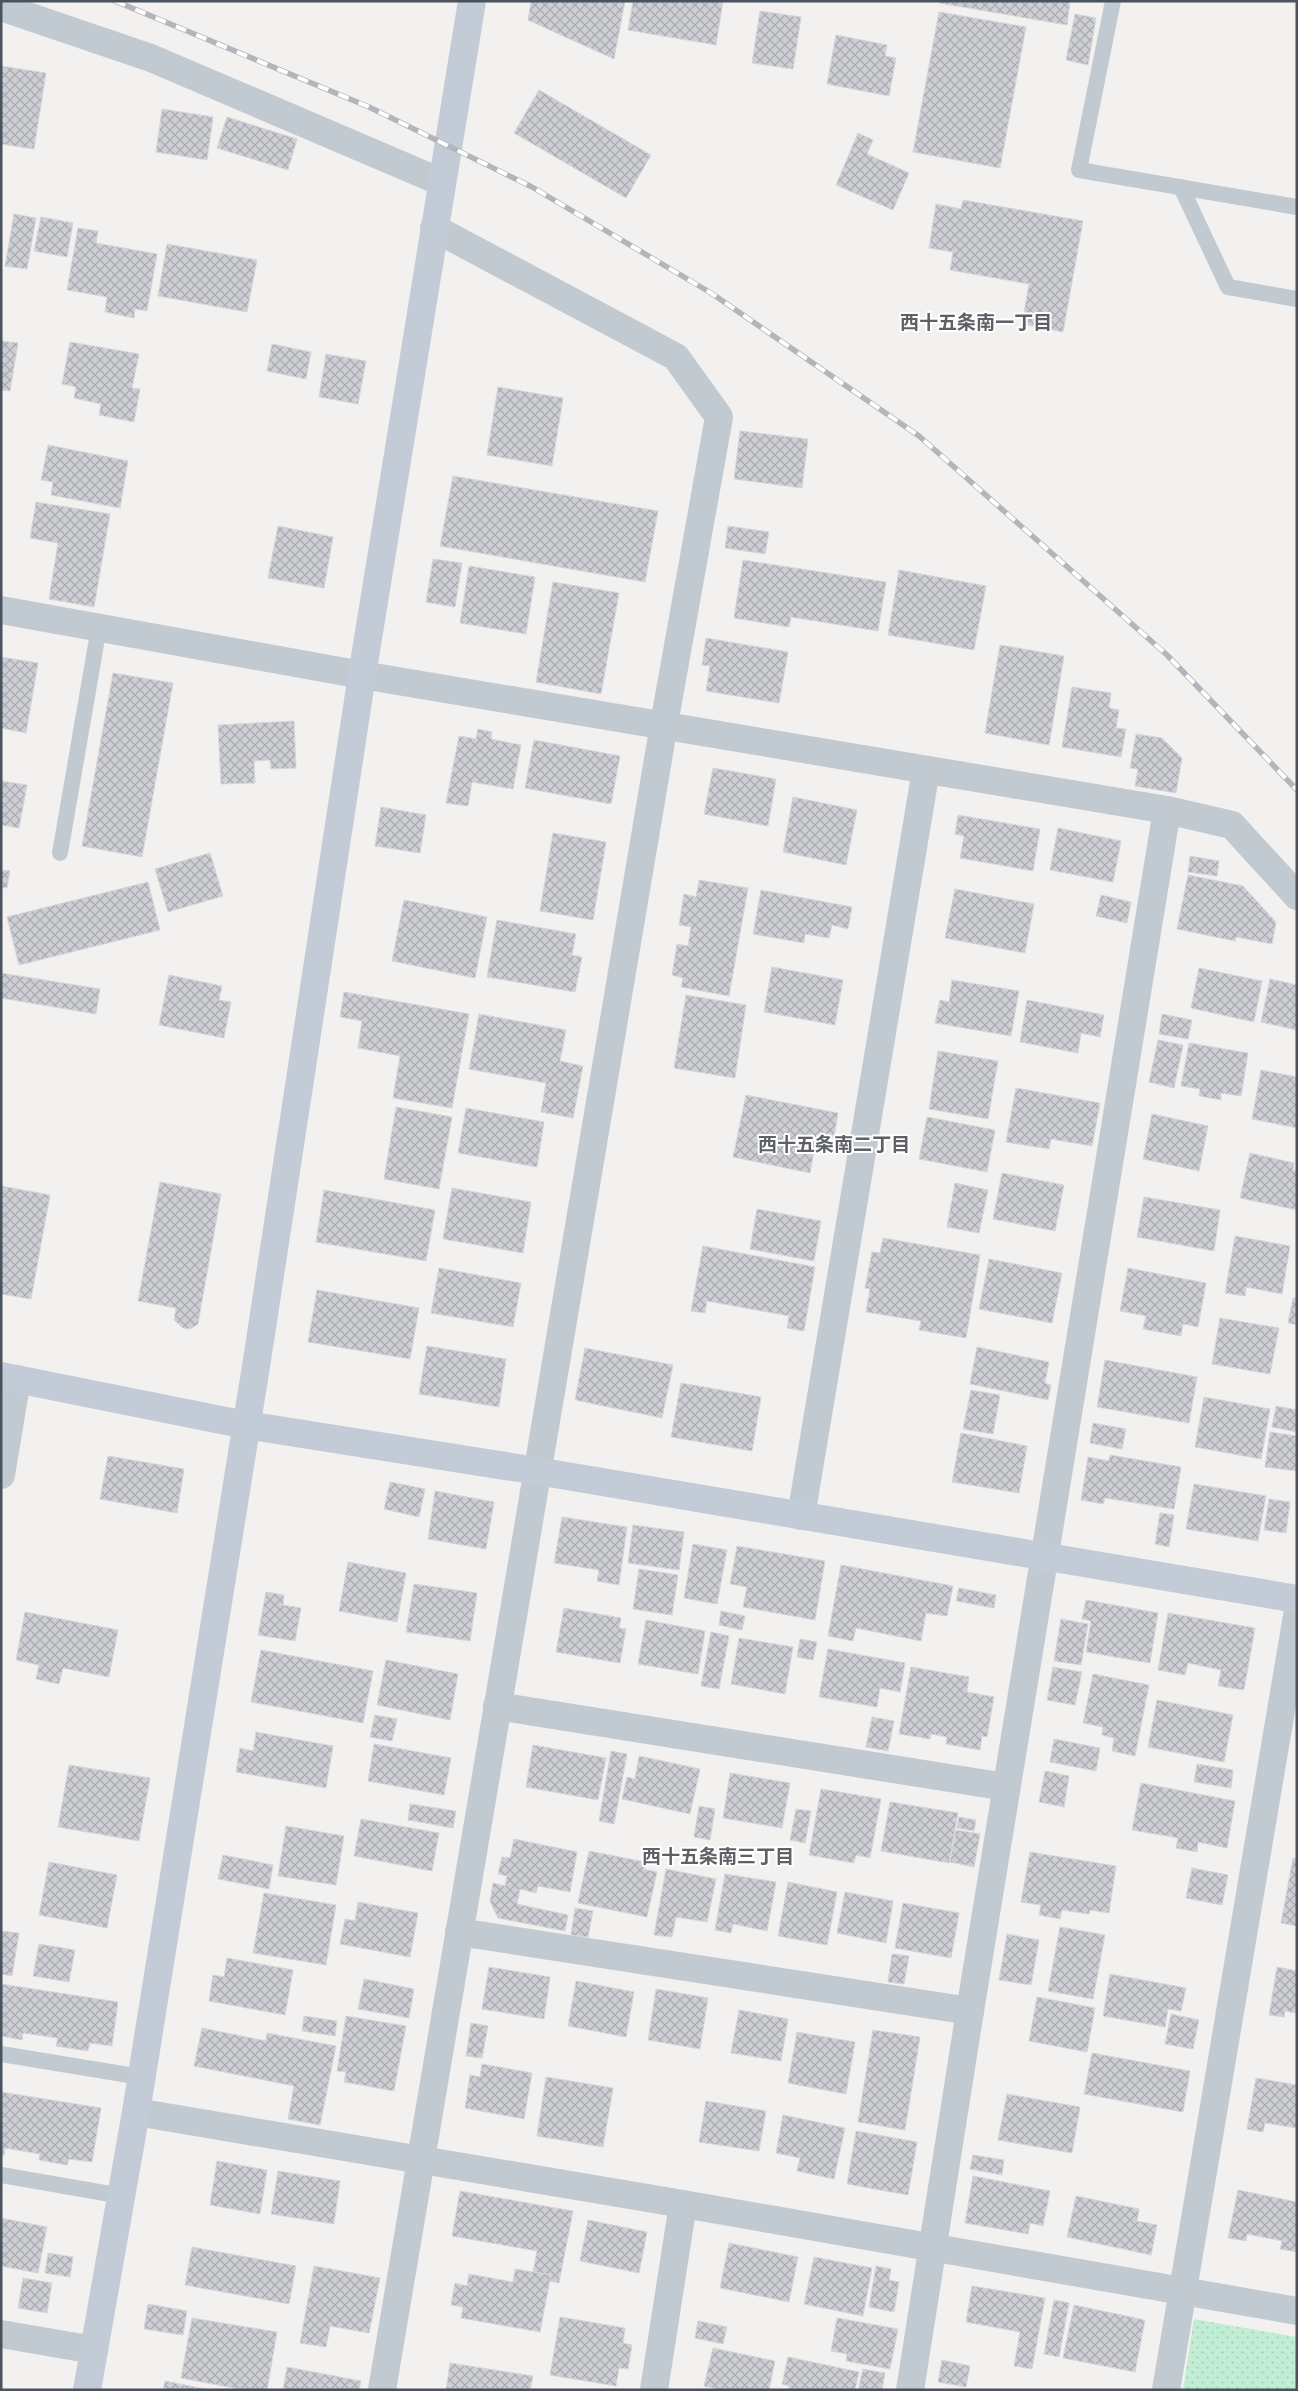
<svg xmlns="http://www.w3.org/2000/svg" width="1298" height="2391" viewBox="0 0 1298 2391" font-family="'Golos Text','Noto Sans JP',sans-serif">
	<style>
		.park { fill: url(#park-dots) }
		.building { fill: url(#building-cross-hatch); stroke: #d5d6db }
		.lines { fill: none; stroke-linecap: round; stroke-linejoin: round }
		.lane { stroke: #c2cad1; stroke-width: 16 }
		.street { stroke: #c2cad1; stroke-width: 28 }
		.secondary { stroke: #c2cbd6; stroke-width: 28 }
		.rail-casing { stroke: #b3b5ba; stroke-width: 5.5 }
		.rail { stroke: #fff; stroke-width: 4; stroke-dasharray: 11; stroke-linecap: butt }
		.labels { text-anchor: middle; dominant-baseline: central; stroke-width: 4; stroke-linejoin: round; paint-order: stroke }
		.neighbourhood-label { font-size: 19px; font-weight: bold; fill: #5d6065; stroke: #fff }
	</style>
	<defs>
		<pattern id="park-dots" width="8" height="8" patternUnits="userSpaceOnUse" patternTransform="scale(1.25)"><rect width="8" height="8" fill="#c2edd5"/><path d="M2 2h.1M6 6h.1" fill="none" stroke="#a8cdb9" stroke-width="1.8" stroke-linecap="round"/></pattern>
		<pattern id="building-cross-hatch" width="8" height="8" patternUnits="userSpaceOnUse" patternTransform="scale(1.25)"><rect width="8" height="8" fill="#cecfd4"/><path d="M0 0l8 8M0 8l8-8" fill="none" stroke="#a9abaf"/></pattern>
	</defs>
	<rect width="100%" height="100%" fill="#f3f1f0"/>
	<path class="park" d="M1194,2319l103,18v53h-114z"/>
	<g class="building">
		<path d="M531,1h94l-11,58 -86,-39z"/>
		<path d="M633,1h90l-7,44 -88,-15z"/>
		<path d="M939,1h131l-3,24 -128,-22z"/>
		<path d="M760,11l41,6 -8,52 -41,-6z"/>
		<path d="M939,12l87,15 -26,141 -87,-16z"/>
		<path d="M1075,14l21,4 -8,47 -22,-5z"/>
		<path d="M836,35l51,10 -2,11 11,2 -7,38 -62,-12z"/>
		<path d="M1,66l45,7 -12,76 -33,-5z"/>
		<path d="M539,90l112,65 -25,43 -112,-65z"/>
		<path d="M162,109l51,8 -6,43 -51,-8z"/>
		<path d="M227,117l70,22 -9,31 -71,-22z"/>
		<path d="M858,133l15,7 -6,14 42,19 -16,37 -57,-25z"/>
		<path d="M963,200l120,21 -20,111 -41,-8 7,-40 -79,-14 3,-18 -24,-4 7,-44 25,5z"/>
		<path d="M14,214l22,4 -9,51 -22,-3z"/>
		<path d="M41,217l32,6 -6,34 -33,-6z"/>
		<path d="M78,228l20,3 -2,12 61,11 -10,57 -12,-2 -1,9 -29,-6 2,-15 -40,-7z"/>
		<path d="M167,244l90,16 -10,52 -89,-16z"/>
		<path d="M1,341l17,2 -8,48 -9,-1z"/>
		<path d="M70,342l69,12 -7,34 8,1 -6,33 -35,-7 2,-11 -27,-6 2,-11 -14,-3z"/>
		<path d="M272,344l39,8 -5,27 -39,-8z"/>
		<path d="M326,354l40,7 -8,43 -39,-7z"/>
		<path d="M498,387l65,11 -11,68 -65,-11z"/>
		<path d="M740,431l68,8 -6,49 -68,-9z"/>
		<path d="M48,445l80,16 -8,47 -69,-13 2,-13 -12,-2z"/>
		<path d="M453,476l205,35 -13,71 -205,-36z"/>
		<path d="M36,502l74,12 -16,93 -45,-8 9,-56 -28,-5z"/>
		<path d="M278,526l55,11 -9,51 -56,-10z"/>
		<path d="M728,526l41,6 -4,22 -40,-6z"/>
		<path d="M433,559l29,4 -7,44 -29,-5z"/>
		<path d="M743,560l143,22 -8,49 -87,-14 -2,10 -55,-9z"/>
		<path d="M469,566l66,11 -9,57 -66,-11z"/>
		<path d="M899,570l87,16 -12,64 -86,-15z"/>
		<path d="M553,582l66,11 -18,101 -65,-12z"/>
		<path d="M706,638l82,14 -9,51 -73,-12 4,-25 -8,-1z"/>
		<path d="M1000,645l64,11 -15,89 -64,-12z"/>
		<path d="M1,657l37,6 -12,70 -25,-5z"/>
		<path d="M113,673l60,10 -31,174 -60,-11z"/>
		<path d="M1072,687l39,6 -2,15 10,2 -3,18 10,1 -5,28 -59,-10z"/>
		<path d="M294,721l2,47 -25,1 -1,-9 -16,1 1,22 -34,1 -3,-59z"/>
		<path d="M478,729l14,3 -1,7 30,6 -8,44 -41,-7 -4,24 -22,-3 13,-67 17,3z"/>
		<path d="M1136,734l26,4 20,20 -6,35 -41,-7 3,-17 -8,-1z"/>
		<path d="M534,740l86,16 -9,48 -86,-16z"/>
		<path d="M713,768l63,11 -8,47 -64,-12z"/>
		<path d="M1,781l26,4 -8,43 -18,-3z"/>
		<path d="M793,797l64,13 -11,55 -63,-13z"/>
		<path d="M381,807l45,8 -6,38 -45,-7z"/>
		<path d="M958,815l82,14 -7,42 -73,-13 4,-22 -9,-2z"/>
		<path d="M1058,828l63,13 -8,41 -63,-12z"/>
		<path d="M553,833l53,9 -13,78 -53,-9z"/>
		<path d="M210,853l13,43 -55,16 -13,-43z"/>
		<path d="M1190,856l29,5 -2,15 -29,-4z"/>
		<path d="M1,870l9,1 -3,17 -6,-1z"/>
		<path d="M1188,875l55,11 33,36 -4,22 -36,-7 -1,4 -58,-12z"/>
		<path d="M699,880l49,8 -19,108 -48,-9 2,-9 -11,-3 5,-31 11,2 3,-19 -12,-2 5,-31 12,3z"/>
		<path d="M148,882l12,48 -141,35 -12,-48z"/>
		<path d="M955,889l79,15 -9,49 -80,-15z"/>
		<path d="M761,890l91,17 -4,22 -16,-4 -3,13 -24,-4 -1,9 -51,-9z"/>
		<path d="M1101,895l30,7 -4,21 -31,-7z"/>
		<path d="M404,900l83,17 -12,61 -83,-17z"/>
		<path d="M497,920l79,14 -4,21 10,2 -7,35 -88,-15z"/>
		<path d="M772,967l71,13 -8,45 -71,-13z"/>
		<path d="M1199,968l63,13 -8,41 -63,-14z"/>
		<path d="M1,973l99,16 -4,25 -95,-16z"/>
		<path d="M169,975l53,11 -3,14 12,2 -7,36 -65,-13z"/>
		<path d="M1270,979l27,6v45l-36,-8z"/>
		<path d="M952,980l67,11 -8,45 -76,-13 5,-23 9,2z"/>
		<path d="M344,992l125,22 -17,94 -59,-10 7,-42 -42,-8 4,-27 -22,-4z"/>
		<path d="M686,995l60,10 -11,73 -61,-10z"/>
		<path d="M1027,1000l77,15 -4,22 -19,-4 -3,20 -58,-11z"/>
		<path d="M479,1014l87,16 -6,31 23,5 -10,52 -32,-6 5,-29 -77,-14z"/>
		<path d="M1162,1014l30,6 -4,19 -29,-5z"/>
		<path d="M1158,1040l25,5 -9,43 -25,-6z"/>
		<path d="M1189,1043l59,10 -7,43 -20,-3v7l-22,-4 1,-7 -19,-3z"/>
		<path d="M938,1051l60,10 -10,58 -59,-10z"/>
		<path d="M1261,1070l36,7v51l-45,-9z"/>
		<path d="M1016,1088l84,15 -8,43 -41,-7 -2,10 -43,-7z"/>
		<path d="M746,1095l92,18 -4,24 -17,-3 -7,39 -77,-16z"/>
		<path d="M396,1107l56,10 -13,72 -55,-10z"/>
		<path d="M466,1108l78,14 -7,45 -79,-14z"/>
		<path d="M1152,1114l56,12 -9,45 -56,-12z"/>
		<path d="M927,1117l68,13 -8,42 -68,-13z"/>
		<path d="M1250,1153l44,10 -1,7 4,1v39l-57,-12z"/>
		<path d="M1002,1173l62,12 -9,46 -62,-12z"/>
		<path d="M160,1182l61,12 -23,130 -8,5 -7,-1 -9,-8 2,-12 -38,-7z"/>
		<path d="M955,1183l33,7 -9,43 -32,-6z"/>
		<path d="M1,1186l49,9 -19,104 -30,-5z"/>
		<path d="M452,1188l79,14 -8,51 -80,-14z"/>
		<path d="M324,1190l111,20 -9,51 -110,-19z"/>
		<path d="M1144,1197l76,13 -6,41 -77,-14z"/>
		<path d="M757,1209l64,12 -7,40 -64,-12z"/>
		<path d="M1235,1236l55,10 -8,48 -36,-7 -1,9 -20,-3z"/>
		<path d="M883,1238l97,17 -14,83 -47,-8 2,-9 -55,-9 4,-23 -5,-1 7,-36 8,1z"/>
		<path d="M703,1246l112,21 -11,64 -17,-3 2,-12 -82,-15 -2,12 -14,-2z"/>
		<path d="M989,1259l73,14 -10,50 -73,-14z"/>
		<path d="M439,1268l82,15 -8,44 -82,-14z"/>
		<path d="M1128,1268l78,15 -8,44 -15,-3 -2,12 -38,-7 3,-13 -26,-5z"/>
		<path d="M317,1290l102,18 -9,51 -102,-17z"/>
		<path d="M1293,1298h4v27l-9,-2z"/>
		<path d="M1220,1318l59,10 -9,46 -58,-10z"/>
		<path d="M427,1346l79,13 -7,48 -80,-13z"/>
		<path d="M977,1347l72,15 -4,21 6,2 -3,15 -78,-16z"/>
		<path d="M585,1348l88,17 -11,53 -87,-18z"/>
		<path d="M1105,1360l92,17 -8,46 -92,-16z"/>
		<path d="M681,1383l80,14 -9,54 -81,-14z"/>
		<path d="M971,1390l29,5 -7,39 -30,-5z"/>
		<path d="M1204,1397l66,12 -9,50 -66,-12z"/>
		<path d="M1276,1406l21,4v22l-25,-5z"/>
		<path d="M1093,1423l33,6 -4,20 -32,-6z"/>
		<path d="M1270,1432l27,4v35l-32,-4z"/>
		<path d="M961,1433l66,13 -8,47 -67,-11z"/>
		<path d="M1110,1455l71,12 -7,42 -69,-11 -2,6 -22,-4 7,-43 21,4z"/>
		<path d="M108,1456l76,13 -7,44 -77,-14z"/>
		<path d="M390,1482l35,7 -6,28 -35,-8z"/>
		<path d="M1194,1484l72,12 -8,45 -72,-12z"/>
		<path d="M435,1491l59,11 -8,47 -58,-10z"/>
		<path d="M1269,1499l21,3 -4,31 -22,-3z"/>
		<path d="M1160,1513l14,2 -5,32 -14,-3z"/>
		<path d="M562,1517l65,10 -8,58 -22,-4 2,-11 -45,-7z"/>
		<path d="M633,1525l51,7 -5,38 -51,-7z"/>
		<path d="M693,1544l34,6 -10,54 -33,-6z"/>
		<path d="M737,1546l88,15 -10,59 -72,-13 4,-20 -17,-3z"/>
		<path d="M348,1562l58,11 -9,49 -58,-11z"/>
		<path d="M841,1565l112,21 -6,30 -21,-3 -5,28 -65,-13 -3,13 -25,-5z"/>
		<path d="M639,1569l39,6 -6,40 -39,-6z"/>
		<path d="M414,1584l63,9 -7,48 -64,-9z"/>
		<path d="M959,1588l37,7 -2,13 -38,-7z"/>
		<path d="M266,1592l18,3 -1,10 18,3 -6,33 -37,-6z"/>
		<path d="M1086,1600l72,13 -8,50 -64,-11 5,-31 -9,-2z"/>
		<path d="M564,1608l57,10 -2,10 7,1 -6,34 -64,-11z"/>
		<path d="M721,1611l24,5 -3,14 -23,-5z"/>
		<path d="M25,1612l93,18 -9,47 -46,-9 -4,16 -23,-5 3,-14 -23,-5z"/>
		<path d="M1168,1613l87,15 -11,62 -26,-4 3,-16 -33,-7 -3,12 -27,-5z"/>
		<path d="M1061,1619l27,5 -7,41 -27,-4z"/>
		<path d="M646,1620l59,11 -7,43 -60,-10z"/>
		<path d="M711,1632l18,4 -10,53 -18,-3z"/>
		<path d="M739,1638l54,9 -8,47 -54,-10z"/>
		<path d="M800,1639l17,3 -4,18 -16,-3z"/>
		<path d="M828,1649l77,14 -5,29 -20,-4 -3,19 -58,-10z"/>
		<path d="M261,1650l112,21 -10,52 -112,-21z"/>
		<path d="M386,1660l72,14 -8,46 -73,-15z"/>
		<path d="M911,1667l58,10 -2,15 27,5 -7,40 -5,-1 -2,14 -34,-6 1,-7 -16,-3 -1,5 -31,-5z"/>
		<path d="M1053,1667l29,5 -7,33 -28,-5z"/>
		<path d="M1093,1674l56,11 -14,71 -23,-5 2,-13 -12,-3 1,-8 -20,-4z"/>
		<path d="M1157,1700l76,15 -9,47 -76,-15z"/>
		<path d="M375,1715l22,4 -5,22 -22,-4z"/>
		<path d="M872,1717l22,4 -6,30 -22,-4z"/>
		<path d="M256,1732l77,14 -7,42 -90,-16 4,-24 13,3z"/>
		<path d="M1054,1739l46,9 -4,23 -46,-9z"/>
		<path d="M374,1744l77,14 -7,37 -76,-14z"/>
		<path d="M533,1745l73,13 -8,42 -72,-13z"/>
		<path d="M611,1751l16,3 -13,70 -15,-3z"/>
		<path d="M639,1756l61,13 -10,45 -68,-15 5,-22 8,2z"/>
		<path d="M1197,1764l36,6 -2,18 -37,-6z"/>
		<path d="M69,1765l81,13 -11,63 -81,-14z"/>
		<path d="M1045,1771l24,5 -5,31 -25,-5z"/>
		<path d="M730,1773l60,10 -8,45 -59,-10z"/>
		<path d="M1141,1783l94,18 -8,47 -29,-6 -1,10 -21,-4 2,-10 -46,-8z"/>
		<path d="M821,1789l60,10 -11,59 -14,-3 -2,8 -45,-8z"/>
		<path d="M890,1802l68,11 -9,50 -68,-12z"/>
		<path d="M410,1804l46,7 -3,17 -45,-8z"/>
		<path d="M699,1806l16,3 -5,31 -16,-3z"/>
		<path d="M796,1809l15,2 -6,32 -15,-3z"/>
		<path d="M959,1817l17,3 -2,11 -17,-3z"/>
		<path d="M361,1819l78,14 -7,38 -78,-15z"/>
		<path d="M286,1826l58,10 -8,49 -58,-9z"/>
		<path d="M956,1830l24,4 -6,33 -24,-5z"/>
		<path d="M514,1839l63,13 -7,40 -32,-6 -2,7 -16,-4 -3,15 51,11 -3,16 -67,-13 -8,-17 3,-18 12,3 2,-10 -9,-2 4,-17 8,1z"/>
		<path d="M589,1851l56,11 -1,7 13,3 -10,45 -69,-14z"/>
		<path d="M1030,1852l86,14 -7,47 -19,-3 -1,4 -27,-4 -2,9 -21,-4 2,-10 -20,-3z"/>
		<path d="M223,1855l50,10 -4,24 -51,-10z"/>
		<path d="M1293,1858l4,1v67l-16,-3z"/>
		<path d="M49,1862l68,13 -10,53 -68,-13z"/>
		<path d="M1192,1868l36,7 -6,30 -36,-7z"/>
		<path d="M666,1869l50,10 -9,43 -31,-5 -4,20 -18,-2z"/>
		<path d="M725,1874l51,8 -9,49 -34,-7 -2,9 -16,-3z"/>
		<path d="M788,1882l49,10 -10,53 -49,-9z"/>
		<path d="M845,1892l48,9 -7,42 -49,-10z"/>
		<path d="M264,1893l72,12 -10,60 -73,-12z"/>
		<path d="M358,1902l60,11 -8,44 -70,-13 5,-25 10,2z"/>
		<path d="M903,1903l56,10 -8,45 -56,-10z"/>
		<path d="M575,1908l18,3 -5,26 -17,-2z"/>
		<path d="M1060,1927l45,8 -12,64 -45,-8z"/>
		<path d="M1,1931l18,2 -7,43 -11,-2z"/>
		<path d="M1007,1934l32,6 -8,45 -32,-5z"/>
		<path d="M39,1944l36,6 -6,32 -36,-6z"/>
		<path d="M892,1954l17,2 -5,28 -16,-2z"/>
		<path d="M227,1958l66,12 -8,45 -76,-14 4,-26 11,2z"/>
		<path d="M489,1967l61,10 -6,42 -62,-10z"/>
		<path d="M1277,1967l20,4v42l-12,-2 -1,6 -15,-2z"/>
		<path d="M1110,1974l76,14 -5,23 -13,-2 -3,18 -62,-11z"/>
		<path d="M364,1979l50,10 -5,29 -51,-9z"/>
		<path d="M576,1981l58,11 -8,45 -58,-11z"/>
		<path d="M1,1984l117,18 -6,44 -22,-3 -2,8 -32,-5 2,-8 -35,-5 -1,7 -21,-4z"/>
		<path d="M656,1989l52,9 -8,51 -52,-9z"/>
		<path d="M1037,1997l58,11 -8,44 -58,-11z"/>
		<path d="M739,2010l49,9 -7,42 -50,-8z"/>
		<path d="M1171,2014l28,6 -6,29 -28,-5z"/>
		<path d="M304,2016l33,5 -2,15 -33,-5z"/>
		<path d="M346,2016l60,10 -12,65 -50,-9 2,-10 -9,-1z"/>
		<path d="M471,2023l17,3 -6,32 -16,-2z"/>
		<path d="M202,2028l64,13 1,-8 69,13 -16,79 -32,-6 6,-33 -100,-20z"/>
		<path d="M873,2030l47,7 -15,93 -47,-8z"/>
		<path d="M797,2032l58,10 -9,52 -58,-11z"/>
		<path d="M1092,2053l98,18 -7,41 -99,-18z"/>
		<path d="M482,2064l50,9 -8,46 -59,-11 5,-33 10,2z"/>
		<path d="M546,2077l67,11 -10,59 -66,-11z"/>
		<path d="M1256,2078l41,7v43l-32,-5 -2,9 -16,-3z"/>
		<path d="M1,2092l100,16 -9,54 -23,-3 -2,6 -28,-5 1,-6 -35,-6 -1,7h-3z"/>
		<path d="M1007,2094l73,13 -8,46 -74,-13z"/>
		<path d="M706,2101l60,10 -7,40 -60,-9z"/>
		<path d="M783,2115l62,13 -11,51 -37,-8 3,-13 -24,-5z"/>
		<path d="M856,2131l61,11 -9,53 -61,-11z"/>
		<path d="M973,2155l31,5 -2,15 -32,-6z"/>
		<path d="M217,2161l50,9 -7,44 -50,-9z"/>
		<path d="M278,2171l62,10 -6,43 -63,-10z"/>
		<path d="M973,2176l77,15 -7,35 -13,-3 -2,11 -63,-11z"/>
		<path d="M1238,2190l59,12v50l-17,-3 2,-8 -35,-7 -1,7 -18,-3z"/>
		<path d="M460,2191l113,20 -14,72 -9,-2 1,-6 -18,-3 4,-21 -85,-15z"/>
		<path d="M1076,2196l63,13 -2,12 20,4 -6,30 -84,-18z"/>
		<path d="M1,2218l46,9 -9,46 -37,-7z"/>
		<path d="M588,2220l59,12 -8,41 -59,-12z"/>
		<path d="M729,2243l69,14 -9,45 -69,-14z"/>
		<path d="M192,2247l104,19 -7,38 -104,-19z"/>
		<path d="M48,2253l25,4 -3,20 -25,-4z"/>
		<path d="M814,2257l58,11 -9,48 -59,-12z"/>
		<path d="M314,2266l66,12 -11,55 -39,-7 -4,21 -26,-4z"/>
		<path d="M876,2266l15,3 -2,11 10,2 -5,30 -25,-5z"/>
		<path d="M515,2269l36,6 -11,57 -79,-14 2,-11 -12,-2 4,-22 12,3 2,-12 44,8z"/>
		<path d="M23,2278l29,5 -5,30 -29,-5z"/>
		<path d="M972,2286l73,12 -13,71 -18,-3 6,-34 -54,-10z"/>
		<path d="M1054,2300l15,3 -10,54 -15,-3z"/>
		<path d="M148,2304l39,7 -4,24 -39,-6z"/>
		<path d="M1074,2305l71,15 -10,52 -72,-14z"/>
		<path d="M560,2317l65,11 -2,15 9,2 -4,24 -9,-1 -3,18 -66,-11z"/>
		<path d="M192,2318l85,14 -10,58h-23l-63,-12z"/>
		<path d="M837,2318l61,11 -8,40 -44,-8 1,-7 -16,-3z"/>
		<path d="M698,2321l29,6 -4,17 -28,-6z"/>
		<path d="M713,2348l62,13 -6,29h-48l-17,-4z"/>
		<path d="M788,2357l71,15 -4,18h-66v-4l-7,-2z"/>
		<path d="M942,2360l28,6 -4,21 -28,-5z"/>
		<path d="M450,2363l83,13 -3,14h-84z"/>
		<path d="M287,2367l74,14 -2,9h-76z"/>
		<path d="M863,2369l22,4 -3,17h-24z"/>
		<path d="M165,2381l45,9h-47z"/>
	</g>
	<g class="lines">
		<g class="lane">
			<path d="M1113,1l-34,169 218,37"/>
			<path d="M1181,187l47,100 69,12"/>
			<path d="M60,853l39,-226"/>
			<path d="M1,2054l140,23"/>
			<path d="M1,2175l121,21"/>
		</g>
		<g class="street">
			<path d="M1,7l150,51 290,124"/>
			<path d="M1,610l361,65 805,135 65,15 65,71"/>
			<path d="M1,1475l16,-96"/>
			<path d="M801,1516l125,-746"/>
			<path d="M497,1706l509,81"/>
			<path d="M459,1932l511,79"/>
			<path d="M136,2112l547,92 614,107"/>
			<path d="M1,2334l93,16"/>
			<path d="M382,2390l282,-1666 55,-307 -43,-60 -242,-129"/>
			<path d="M654,2390l29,-186"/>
			<path d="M910,2390l60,-379 197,-1201"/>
			<path d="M1166,2390l131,-774"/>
		</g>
		<g class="secondary">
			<path d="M1,1376l245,49 291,46 760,128"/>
			<path d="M87,2390l49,-278 121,-752 105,-685 110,-674"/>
		</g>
		<g class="rail-casing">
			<path id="rail" d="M115,1l254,106 163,80 179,106 208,143 248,219 130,135"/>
		</g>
		<use href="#rail" class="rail"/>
	</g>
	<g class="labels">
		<g class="neighbourhood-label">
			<text x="976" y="321">西十五条南一丁目</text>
			<text x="834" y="1143">西十五条南二丁目</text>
			<text x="718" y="1855">西十五条南三丁目</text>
		</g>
	</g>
	<rect width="1298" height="2391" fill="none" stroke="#49535d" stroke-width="5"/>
</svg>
